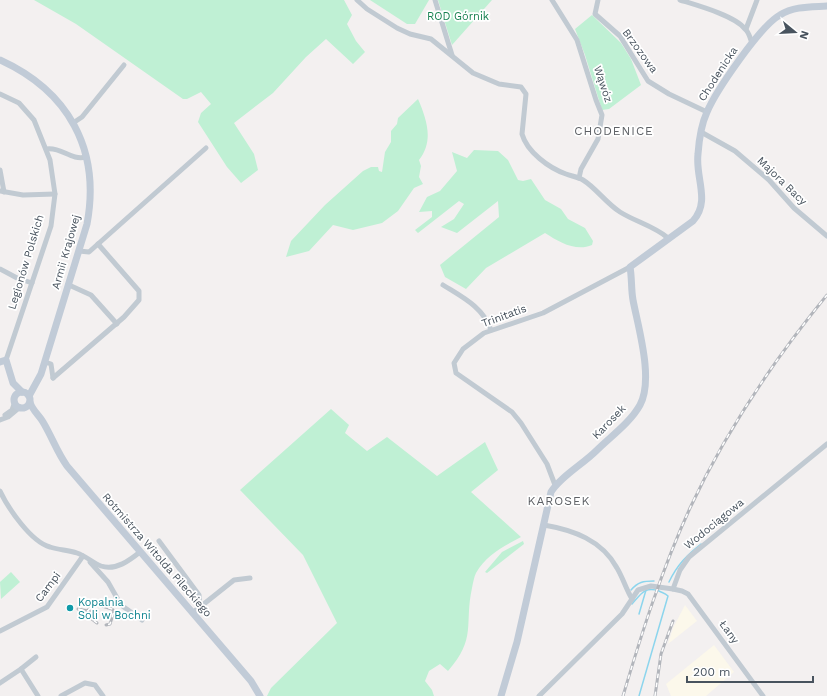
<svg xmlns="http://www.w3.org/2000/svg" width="827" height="696" viewBox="0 0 827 696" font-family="'Work Sans',sans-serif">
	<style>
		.commercial { fill: #fcf8eb }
		.green { fill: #bff0d4 }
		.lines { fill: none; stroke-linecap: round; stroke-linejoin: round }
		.stream { stroke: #8cd5ed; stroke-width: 1.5 }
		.street { stroke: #c1cad2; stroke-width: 5 }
		.secondary { stroke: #c1cbd7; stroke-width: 7 }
		.rail-casing { stroke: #b2b5bb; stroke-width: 3 }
		.rail { stroke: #fff; stroke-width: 1.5; stroke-dasharray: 4.5; stroke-linecap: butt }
		.culture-dot { fill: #0f9aa8; stroke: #fff; stroke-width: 1.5 }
		.labels { text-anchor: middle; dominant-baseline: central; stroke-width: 3.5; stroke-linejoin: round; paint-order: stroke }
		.park-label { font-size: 11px; fill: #178150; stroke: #fff }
		.street-label { font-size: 11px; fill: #48535e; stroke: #fff }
		.culture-label { font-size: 11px; fill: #0d838f; stroke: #fff; text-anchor: start }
		.neighbourhood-label { font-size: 12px; letter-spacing: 1px; fill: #5d6065; stroke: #fff }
	</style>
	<rect width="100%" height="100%" fill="#f3f0f0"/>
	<g class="commercial">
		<path d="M685,605l12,16 -29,23 5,-16z"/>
		<path d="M714,645l20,27 -28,24h-35l-5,-12z"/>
	</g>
	<g class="green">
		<path d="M34,0h310l8,15 -5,9 9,17 9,11 -12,12 -27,-25 -20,18 -33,36 -39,30 20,31 4,16 -17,13 -14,-16 -29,-45 3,-9 10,-9 -10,-12 -14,7h-4l-107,-75z"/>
		<path d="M370,0h59l-14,24h-8z"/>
		<path d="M438,0h54l-40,45z"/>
		<path d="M592,15l29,28 10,16 10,26 -32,24 -7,1 -17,-55 -10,-26z"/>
		<path d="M418,99c9,21 16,42 1,61l2,6 -2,11 4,7 -9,4 -16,23 -16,12 -29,7 -20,-5 -24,26 -23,6 5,-16 34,-36 38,-34 8,-4h7l1,4 3,1 3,-20 6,-10v-11l6,-7 1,-6z"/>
		<path d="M474,150l24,1 10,9 10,20 5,1 8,-2 14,21 16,9 7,10 17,9 8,13 -1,4c-16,7 -33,-3 -47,-12l-59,35 -20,21 -21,-12 -5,-12 59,-48 -1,-16 -41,32 -16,-6 13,-8 10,-15 -5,-3 -41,32 -3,-3 17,-13v-6l-13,1 8,-15 13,-6 17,-20 -5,-19 15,6z"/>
		<path d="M331,409l18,16 -4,8 22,18 20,-14 50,39 48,-34 13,28 -27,22 50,45c-17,9 -35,18 -45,36 -2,4 -3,10 -4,15 -8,37 5,50 -24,83l-8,-7 -11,7 -4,10 7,9 2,6h-167l4,-8 66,-65 -34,-68 -63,-65z"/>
		<path d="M523,541l1,3 -37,29 -2,-1 17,-20z"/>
		<path d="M11,572l9,10 -19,17 -1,-17z"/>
	</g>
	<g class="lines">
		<g class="stream">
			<path d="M669,582c8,-17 18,-27 32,-38"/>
			<path d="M631,590c7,-8 12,-9 23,-9"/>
			<path d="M632,604c9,-10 13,-18 27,-13 4,2 6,2 9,5l-29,100"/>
			<path d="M639,614l7,-24"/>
		</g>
		<g class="street">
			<path d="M357,0l10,9 30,19 13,6 21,5 42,34 26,11 22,3 5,7 -4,40c5,18 27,34 44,40 5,2 12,3 17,6 13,8 23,23 37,32 16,10 34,14 48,26"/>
			<path d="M435,0l17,55"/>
			<path d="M552,0l25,40 19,60 6,15 -4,24 -17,30 -2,9"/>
			<path d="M598,0l-3,14 25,22 28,45 21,13 38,18"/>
			<path d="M680,0c16,5 56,16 65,29 4,3 5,9 7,14"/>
			<path d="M746,29l11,-29"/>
			<path d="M0,94l19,9 15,17 16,40 5,34 -4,32 -45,134"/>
			<path d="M73,123l9,-6 42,-52"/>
			<path d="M701,132l34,19 34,29 25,28 33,28"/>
			<path d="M47,149c15,-2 24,12 39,8"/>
			<path d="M0,170l4,22"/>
			<path d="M0,191l23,4 32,-1"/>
			<path d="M79,251l10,1 117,-104"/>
			<path d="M0,269l17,9 15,5"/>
			<path d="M69,285l22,10 26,29"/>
			<path d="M443,285c19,12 40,22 48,45"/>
			<path d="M45,362l6,2 2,14"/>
			<path d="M53,378l71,-61 15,-17v-9l-41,-47"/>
			<path d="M5,415l7,-5 3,-8"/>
			<path d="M0,420l8,-3 12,-10"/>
			<path d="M555,485l-8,-21 -26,-41 -9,-11 -56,-39 -2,-10 9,-14 21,-16 59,-20 87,-46"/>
			<path d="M0,491c8,17 31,51 50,56 9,3 18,3 27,6 9,3 16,10 24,13 15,5 29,-6 39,-14"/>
			<path d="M544,525c29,5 58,15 73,43 6,10 9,21 15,31"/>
			<path d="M159,541l40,54 1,12 -8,6"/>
			<path d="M90,562l18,20 13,23 21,15"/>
			<path d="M673,589l9,2 6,3 75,102"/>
			<path d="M200,607l34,-27 16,-2"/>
			<path d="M0,631l47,-24 36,-51"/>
			<path d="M21,669l15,-12"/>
			<path d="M0,683l21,-14 17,27"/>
			<path d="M61,696l24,-13 10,2 8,11"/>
			<path d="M539,696l83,-82 16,-24 13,-4 22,3 7,-19 9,-13 138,-113"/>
		</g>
		<g class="secondary">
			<path d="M0,60c68,31 101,89 87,164l-46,150 -12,22"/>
			<path d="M0,362l6,-2 7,23 9,9"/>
			<circle cx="22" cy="400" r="8"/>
			<path d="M30,402c2,8 9,13 13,20 9,15 14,30 24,44l184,215 9,15"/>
			<path d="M501,696l16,-54 34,-150c9,-15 32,-28 45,-41 14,-14 34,-28 44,-46 14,-26 -2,-78 -7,-105 -2,-11 -1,-22 -3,-33l63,-46c18,-20 2,-43 5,-67 1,-14 3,-29 9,-42 9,-21 53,-86 73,-97 14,-9 31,-8 47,-9"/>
		</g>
		<g class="rail-casing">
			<g id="rail">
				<path d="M91,606l-3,10 9,7"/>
				<path d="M78,609l10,2 4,-8 20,6 2,2 -4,13 -4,1"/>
				<path d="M623,696c19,-64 39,-127 67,-188 36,-77 83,-147 137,-213"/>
				<path d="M655,696l6,-42 12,-33"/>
			</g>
		</g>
		<use href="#rail" class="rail"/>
	</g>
	<circle class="culture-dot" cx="70" cy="608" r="4"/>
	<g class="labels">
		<g class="park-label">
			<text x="458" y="16">ROD Górnik</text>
		</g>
		<g class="street-label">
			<text transform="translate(640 51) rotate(54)">Brzozowa</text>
			<text transform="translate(718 74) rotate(-57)">Chodenicka</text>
			<text transform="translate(603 84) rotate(72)">Wąwóz</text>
			<text transform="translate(782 181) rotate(44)">Majora Bacy</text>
			<text transform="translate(66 252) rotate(-74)">Armii Krajowej</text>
			<text transform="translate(26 262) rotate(-73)">Legionów Polskich</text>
			<text transform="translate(504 316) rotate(-20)">Trinitatis</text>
			<text transform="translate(609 422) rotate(-46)">Karosek</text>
			<text transform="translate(714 524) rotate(-39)">Wodociągowa</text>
			<text transform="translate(157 555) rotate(49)">Rotmistrza Witolda Pileckiego</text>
			<text transform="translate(48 587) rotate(-53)">Campi</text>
			<text transform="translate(729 632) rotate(54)">Łany</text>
		</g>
		<g class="culture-label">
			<text x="78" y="602">Kopalnia<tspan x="78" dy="13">Soli w Bochni</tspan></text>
		</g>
		<g class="neighbourhood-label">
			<text x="614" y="131">CHODENICE</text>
			<text x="559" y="501">KAROSEK</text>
		</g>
	</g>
	<g transform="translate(795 32) rotate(108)" stroke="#ffffff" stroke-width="3" paint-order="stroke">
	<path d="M0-3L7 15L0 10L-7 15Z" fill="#48535e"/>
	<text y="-6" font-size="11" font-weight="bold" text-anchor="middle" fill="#48535e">N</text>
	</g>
	<path d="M687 676v6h126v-6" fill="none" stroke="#48535e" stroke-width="2"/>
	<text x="693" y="676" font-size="12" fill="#48535e" stroke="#ffffff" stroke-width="3" paint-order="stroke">200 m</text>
</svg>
